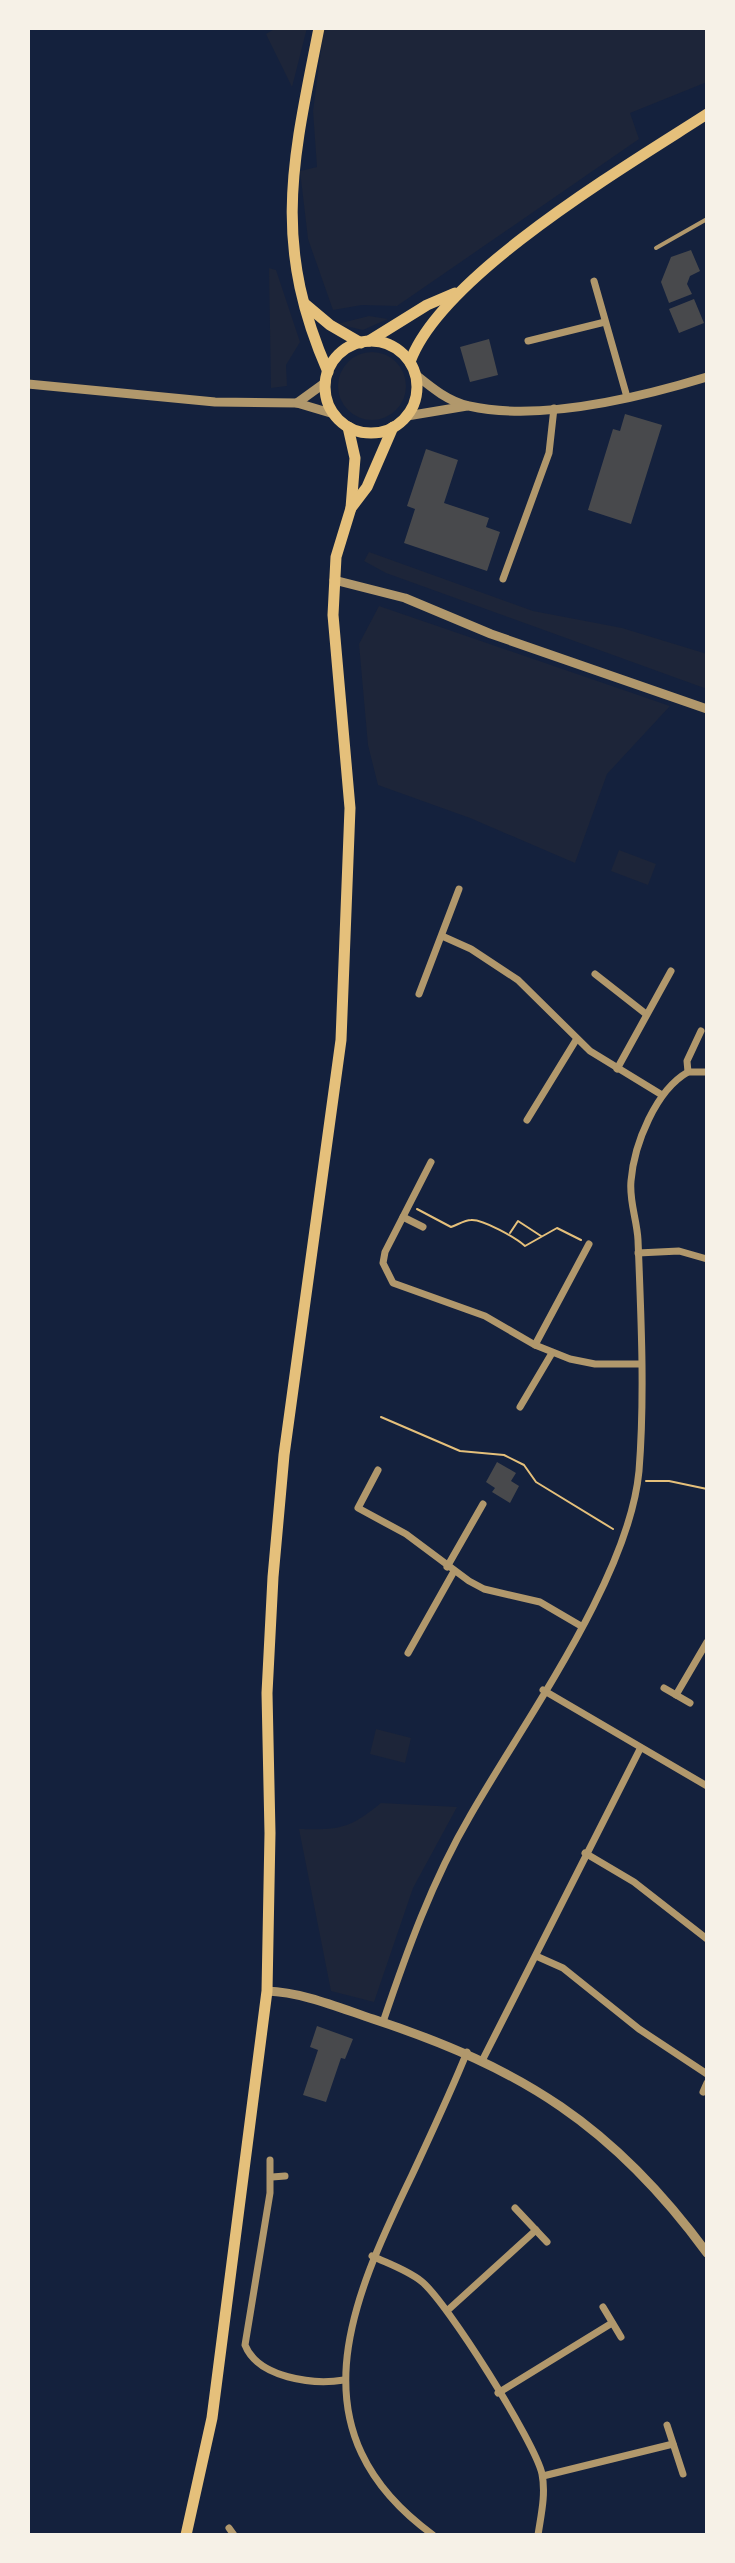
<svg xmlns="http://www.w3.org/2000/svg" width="735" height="2563" viewBox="0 0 735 2563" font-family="Manrope,sans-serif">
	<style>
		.green { fill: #1d2539 }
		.building { fill: #48494c }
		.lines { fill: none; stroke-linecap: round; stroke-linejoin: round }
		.path { stroke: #e5c07b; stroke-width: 2 }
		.service { stroke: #b1986c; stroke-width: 4 }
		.minor { stroke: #b1986c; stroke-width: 7 }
		.tertiary { stroke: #b1986c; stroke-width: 9 }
		.primary { stroke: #e5c07b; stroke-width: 11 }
	</style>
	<rect width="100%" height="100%" fill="#14213d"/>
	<g class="green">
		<path d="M276,28h31l-15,59 -26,-53z"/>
		<path d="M324,28h382l1,54 -77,31 9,26 -242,167 -35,-1 -29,5 -25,-71 -8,-68 17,-4 -4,-56z"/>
		<path d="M269,268l7,2 24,72 -14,23 1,21 -16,2z"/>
		<path d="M369,316l19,3 -25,11 -26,-6z"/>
		<circle cx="372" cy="386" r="34"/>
		<path d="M369,552l164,59 89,17 85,26v35l-321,-116 -22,-12z"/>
		<path d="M379,606l291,100 -63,68 -32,89 -105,-45 -92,-33 -10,-40 -9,-101z"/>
		<path d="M619,850l37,14 -8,21 -37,-14z"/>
		<path d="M376,1729l35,9 -6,25 -35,-9z"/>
		<path d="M381,1803l76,4 -44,81 -39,114 -43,-11 -32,-162c41,1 50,0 82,-26z"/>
	</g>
	<g class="building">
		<path d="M691,250l9,21 -10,5 -3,8 5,10 -23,9 -8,-21 10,-25z"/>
		<path d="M694,299l10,24 -25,10 -10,-24z"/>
		<path d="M489,339l9,36 -28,7 -10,-35z"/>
		<path d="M625,414l37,11 -31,99 -43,-14 25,-81 7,2z"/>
		<path d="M426,449l32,11 -14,43 45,15 -3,9 14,5 -13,39 -83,-28 11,-34 -8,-3z"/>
		<path d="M497,1462l19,11 -5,8 8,5 -9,17 -18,-11 3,-4 -9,-6z"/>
		<path d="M317,2026l36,13 -8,20 -4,-1 -15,44 -23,-7 15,-45 -8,-3z"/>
	</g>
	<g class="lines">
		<g class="path">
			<path d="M417,1209l34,18c6,-2 14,-7 20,-7 12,-1 45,18 54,26l32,-18 24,12"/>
			<path d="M510,1233l8,-12 23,15"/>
			<path d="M381,1417l79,34 44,4 20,10 12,17 77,47"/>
			<path d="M646,1481h23l38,8"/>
		</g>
		<path class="service" d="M656,248l51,-29"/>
		<g class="minor">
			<path d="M594,281l33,116"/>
			<path d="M528,341l77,-19"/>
			<path d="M503,579l46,-126 5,-45"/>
			<path d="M442,936l29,13 47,31 72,71 72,44"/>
			<path d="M595,974l51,40"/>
			<path d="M419,994l40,-105"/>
			<path d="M617,1069l54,-98"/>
			<path d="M688,1072h19"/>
			<path d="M527,1120l49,-80"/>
			<path d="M431,1162l-46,90 -2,11 10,20 92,33 50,29 35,14 25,5h45"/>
			<path d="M403,1217l20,10"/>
			<path d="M638,1253l41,-2 28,8"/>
			<path d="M535,1345l54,-101"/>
			<path d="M520,1407l32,-54"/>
			<path d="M378,1470l-20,38 48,26 63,47 15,8 56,13 41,24"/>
			<path d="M447,1567l36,-63"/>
			<path d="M408,1653l45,-80"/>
			<path d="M664,1688l26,15"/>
			<path d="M543,1690l164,96"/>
			<path d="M676,1695l31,-53"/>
			<path d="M585,1853l49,29 73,57"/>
			<path d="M536,1956l27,12 76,61 68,45"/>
			<path d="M383,2022c24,-71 49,-141 87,-206 54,-95 159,-238 169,-345 6,-76 2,-155 -1,-231 -1,-20 -9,-39 -7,-59 3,-37 25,-91 57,-109l-1,-11 14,-30"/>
			<path d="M483,2059l157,-310"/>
			<path d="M703,2092l4,-9"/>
			<path d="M270,2160v33l-25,152c13,33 68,40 99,35"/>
			<path d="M272,2177l13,-1"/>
			<path d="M515,2208l32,34"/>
			<path d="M372,2256c17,8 35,14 49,25 25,19 115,163 121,193 4,20 -1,41 -4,61"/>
			<path d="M603,2307l18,30"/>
			<path d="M448,2310l88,-80"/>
			<path d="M498,2393l114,-70"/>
			<path d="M667,2425l16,49"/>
			<path d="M543,2476l130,-32"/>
			<path d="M229,2528l5,7"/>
			<path d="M433,2535c-141,-103 -83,-232 -21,-360 19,-41 38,-81 55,-123"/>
		</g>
		<g class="tertiary">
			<path d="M416,375c16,13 33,27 53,31 71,16 169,-8 238,-29"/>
			<path d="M28,384l187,18 82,1 37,11"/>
			<path d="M297,403l29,-21"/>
			<path d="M407,416l60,-10"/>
			<path d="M334,580l71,18 86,36 216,75"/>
			<path d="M267,1991c35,1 73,17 106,28 149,49 241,107 334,234"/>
		</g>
		<g class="primary">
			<path d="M319,28c-26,132 -48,214 9,344"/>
			<path d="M305,304l25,21 31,18"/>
			<path d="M369,341l58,-36 28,-12"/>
			<circle cx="371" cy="387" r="46"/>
			<path d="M410,362c31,-87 218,-197 297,-248"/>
			<path d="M348,427l7,31 -4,50"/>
			<path d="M186,2535l26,-117 55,-427 3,-158 -3,-140 6,-116 11,-122 57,-415 9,-232 -17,-193 3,-58 15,-49 16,-21 26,-60"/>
		</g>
	</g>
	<rect width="735" height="2563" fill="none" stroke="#f6f1e7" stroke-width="60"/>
</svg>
